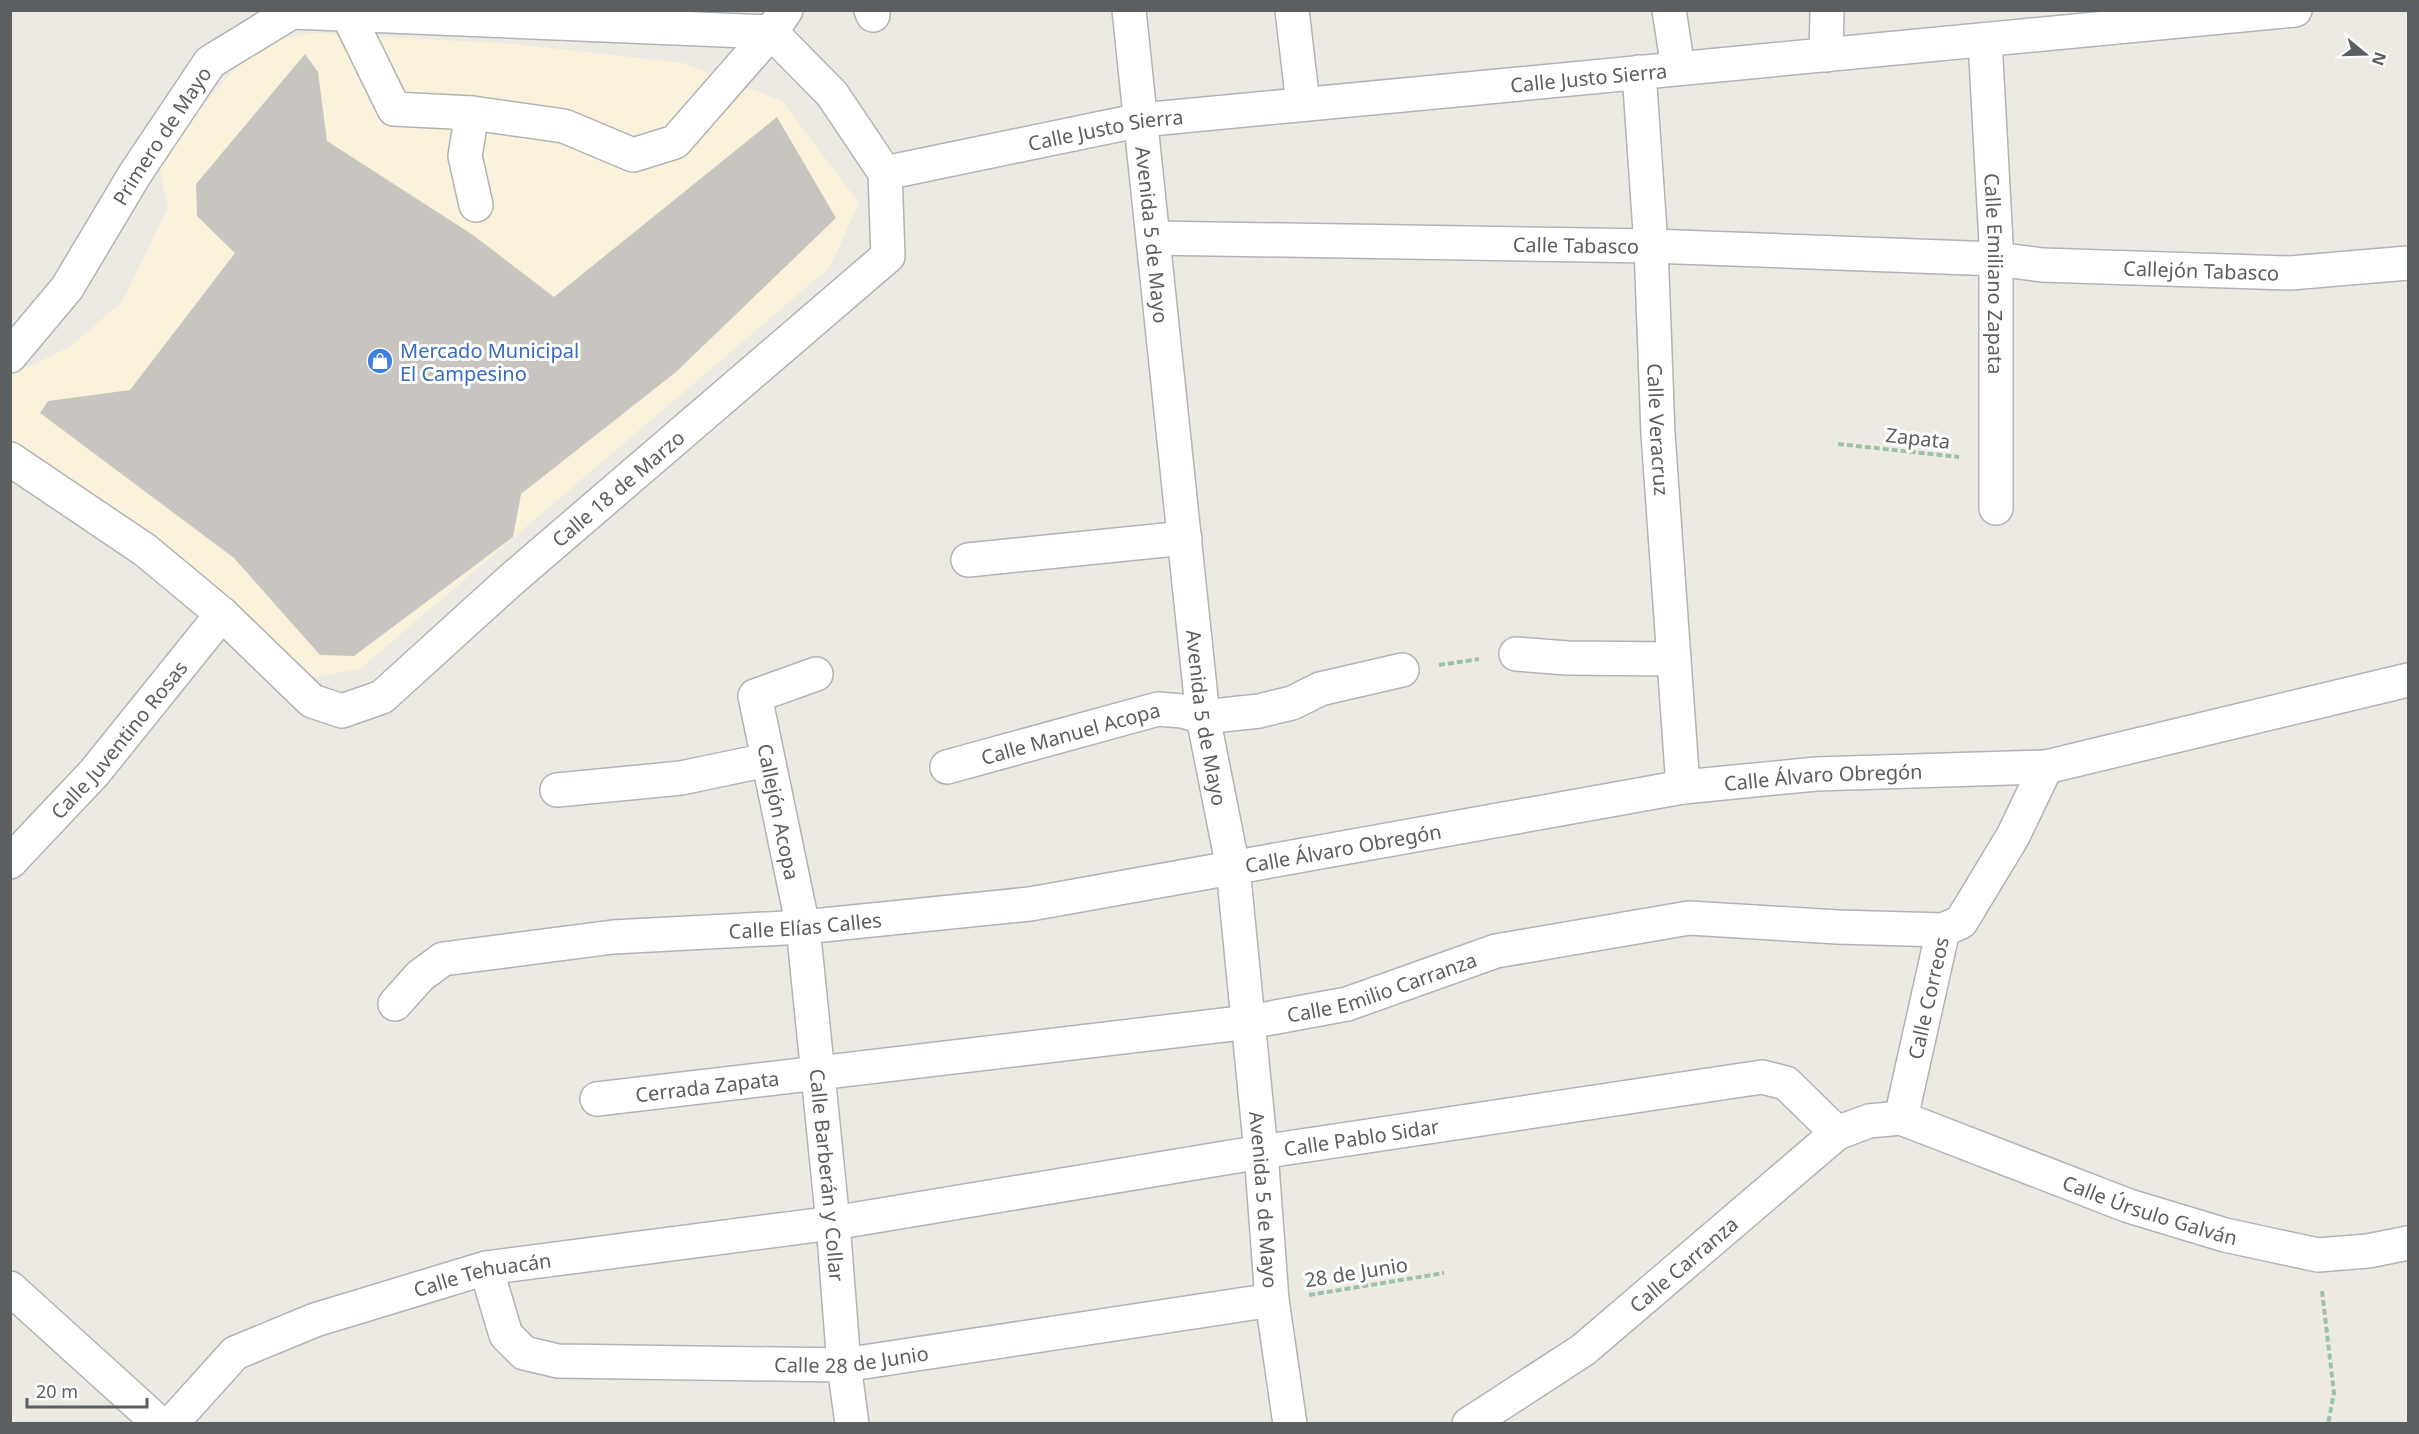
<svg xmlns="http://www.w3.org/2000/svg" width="2419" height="1434" viewBox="0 0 2419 1434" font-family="'Noto Sans',sans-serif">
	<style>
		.commercial { fill: #faf2db }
		.building { fill: #c8c5c0 }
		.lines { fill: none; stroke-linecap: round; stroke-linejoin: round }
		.minor-casing { stroke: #b1b3b7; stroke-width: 36 }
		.path { stroke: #9cc2a6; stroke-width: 4; stroke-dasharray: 6 3; stroke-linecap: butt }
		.minor { stroke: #fff; stroke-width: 33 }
		.labels { text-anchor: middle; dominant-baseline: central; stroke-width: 6; stroke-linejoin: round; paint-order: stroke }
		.street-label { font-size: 20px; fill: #5b5f62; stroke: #fff }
		.shop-label { font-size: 20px; fill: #366cbe; stroke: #fff; text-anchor: start }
	</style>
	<rect width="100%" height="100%" fill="#eceae3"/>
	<path class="commercial" d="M314,33l200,11 169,19 99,38 77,102 -29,64 -470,402 -57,10 -292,-203v-101l58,-28 53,-45 46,-94 -11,-49 100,-116z"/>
	<path class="building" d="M305,54l13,18 9,69 146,94 81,62 223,-180 59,101 -160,154 -155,122 -8,43 -159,119 -34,-1 -86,-97 -194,-145 8,-12 82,-11 105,-137 -38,-37 -1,-32z"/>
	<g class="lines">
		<g class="minor-casing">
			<g id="minor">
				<path d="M871,10l2,5"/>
				<path id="s1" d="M1129,10l74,707 30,151 28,284 11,148 18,124"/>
				<path d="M1292,10l11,94"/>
				<path d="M1669,10l9,58"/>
				<path d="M348,15l46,94 78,4 92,13 69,29 42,-13 96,-110 15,-22"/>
				<path id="s2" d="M1985,40l11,203v265"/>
				<path d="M1826,55l1,-45"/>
				<path id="s3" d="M1639,72l12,174 7,188 25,353"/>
				<path d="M472,113l-7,43 11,49"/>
				<path id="s4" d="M885,173l256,-53 1154,-110"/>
				<path id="s5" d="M1154,238l497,8 345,13 46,6 248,8 118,-10"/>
				<path id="s6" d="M10,356l57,-68 68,-114 75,-112 82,-50 479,20"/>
				<path id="s7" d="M10,459l135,91 77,64 90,87 30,10 40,-14 130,-118 376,-323 -3,-83 -53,-79 -61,-62"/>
				<path d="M968,560l217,-22"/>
				<path d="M1516,654l51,4 107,1"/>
				<path id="s8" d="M816,674l-61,22 48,231 30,296 11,142 8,59"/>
				<path id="s9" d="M947,767l211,-58 24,2 21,6 56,-6 33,-8 28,-14 82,-19"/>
				<path d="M557,790l124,-12 86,-18"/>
				<path id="s10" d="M10,862l84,-89 128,-159"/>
				<path id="s11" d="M395,1004l25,-28 23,-17 170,-22 190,-10 227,-23 653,-117 133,-13 230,-7 362,-87"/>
				<path id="s12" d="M597,1099l652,-77 98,-18 149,-53 193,-33 149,9 105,3"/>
				<path id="s13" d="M1901,1118l42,-188 18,-8 52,-86 33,-69"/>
				<path id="s14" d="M486,1268l20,67 18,18 34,8 286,4 428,-65"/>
				<path d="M10,1288l150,136"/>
				<path id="s15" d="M171,1424l64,-71 80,-33 171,-52 347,-45 428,-71 501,-75 24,6 51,50"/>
				<path id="s16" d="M1469,1424l114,-74 254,-217 32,-12 32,-3 228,88 96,29 93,20 50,-4 40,-8"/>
			</g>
		</g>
		<g class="path">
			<path d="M1838,444l121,13"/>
			<path d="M1439,665l40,-6"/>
			<path d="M2322,1291l12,102 -6,31"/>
			<path d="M1309,1295l135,-22"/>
		</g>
		<use href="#minor" class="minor"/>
	</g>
	<defs>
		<g id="shop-disc" transform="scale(1.35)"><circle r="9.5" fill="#3f7fe0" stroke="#fff"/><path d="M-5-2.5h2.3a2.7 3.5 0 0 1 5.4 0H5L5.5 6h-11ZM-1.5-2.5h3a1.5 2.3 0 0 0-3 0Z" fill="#fff"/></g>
	</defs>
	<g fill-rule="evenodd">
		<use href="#shop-disc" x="380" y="361"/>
	</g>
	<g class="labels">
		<g class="street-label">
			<text stroke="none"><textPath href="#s4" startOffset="711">Calle Justo Sierra</textPath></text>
			<text stroke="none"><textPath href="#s4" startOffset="225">Calle Justo Sierra</textPath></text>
			<text stroke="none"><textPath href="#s6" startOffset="268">Primero de Mayo</textPath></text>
			<text stroke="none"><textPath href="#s1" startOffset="226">Avenida 5 de Mayo</textPath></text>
			<text stroke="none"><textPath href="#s5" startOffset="422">Calle Tabasco</textPath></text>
			<text stroke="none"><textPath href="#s5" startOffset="1048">Callejón Tabasco</textPath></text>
			<text stroke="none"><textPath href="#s2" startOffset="234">Calle Emiliano Zapata</textPath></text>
			<text stroke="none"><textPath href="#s3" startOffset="358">Calle Veracruz</textPath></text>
			<text transform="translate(1918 438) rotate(6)">Zapata</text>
			<text stroke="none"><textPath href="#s7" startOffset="777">Calle 18 de Marzo</textPath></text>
			<text stroke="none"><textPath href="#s1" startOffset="712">Avenida 5 de Mayo</textPath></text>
			<text stroke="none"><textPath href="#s9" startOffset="128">Calle Manuel Acopa</textPath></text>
			<text stroke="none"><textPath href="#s10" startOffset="164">Calle Juventino Rosas</textPath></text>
			<text stroke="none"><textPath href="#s11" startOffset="1460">Calle Álvaro Obregón</textPath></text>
			<text stroke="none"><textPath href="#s8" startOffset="183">Callejón Acopa</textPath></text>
			<text stroke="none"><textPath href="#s11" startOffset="974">Calle Álvaro Obregón</textPath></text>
			<text stroke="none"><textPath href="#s11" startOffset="430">Calle Elías Calles</textPath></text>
			<text stroke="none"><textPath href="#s12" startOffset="794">Calle Emilio Carranza</textPath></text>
			<text stroke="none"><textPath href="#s13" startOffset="123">Calle Correos</textPath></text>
			<text stroke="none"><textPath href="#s12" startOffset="111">Cerrada Zapata</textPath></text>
			<text stroke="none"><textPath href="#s15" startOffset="1246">Calle Pablo Sidar</textPath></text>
			<text stroke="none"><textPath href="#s8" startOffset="550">Calle Barberán y Collar</textPath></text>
			<text stroke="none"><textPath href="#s1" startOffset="1198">Avenida 5 de Mayo</textPath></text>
			<text stroke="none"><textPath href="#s16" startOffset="802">Calle Úrsulo Galván</textPath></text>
			<text stroke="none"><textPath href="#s16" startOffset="268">Calle Carranza</textPath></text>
			<text transform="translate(1356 1272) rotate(-9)">28 de Junio</text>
			<text stroke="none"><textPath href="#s15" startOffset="356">Calle Tehuacán</textPath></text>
			<text stroke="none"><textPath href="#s14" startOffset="424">Calle 28 de Junio</textPath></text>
		</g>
		<g class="shop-label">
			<text x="400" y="350">Mercado Municipal<tspan x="400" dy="23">El Campesino</tspan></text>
		</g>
	</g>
	<rect width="2419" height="1434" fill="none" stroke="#5b5f62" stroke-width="24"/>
	<g transform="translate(2365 54) rotate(109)" stroke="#ffffff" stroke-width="4.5" paint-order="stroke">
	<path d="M0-4.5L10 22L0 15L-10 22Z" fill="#5b5f62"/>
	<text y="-9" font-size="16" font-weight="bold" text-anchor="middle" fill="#5b5f62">N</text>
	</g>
	<path d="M27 1398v9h120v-9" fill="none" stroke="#5b5f62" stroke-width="3"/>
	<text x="36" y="1398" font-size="18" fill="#5b5f62" stroke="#ffffff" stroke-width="4.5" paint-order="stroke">20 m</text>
</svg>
